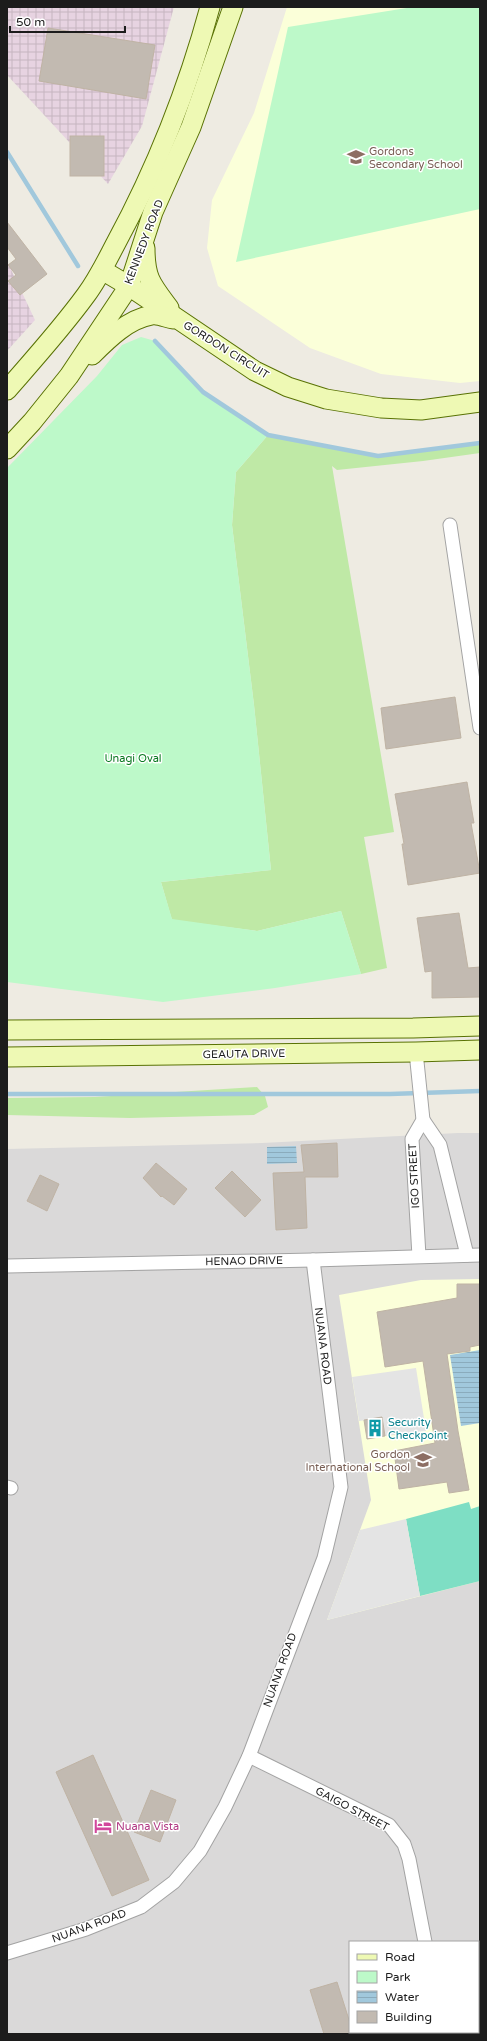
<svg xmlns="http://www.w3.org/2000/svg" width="487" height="2041" viewBox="0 0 487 2041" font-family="'Varela Round',sans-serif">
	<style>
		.residential { fill: #dad9d9; fill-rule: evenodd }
		.industrial { fill: url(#industrial-grid) }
		.education { fill: #fbffd9 }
		.grass { fill: #bfe9a6 }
		.park { fill: #bdf9c9 }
		.pitch { fill: #7edec4 }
		.parking { fill: #e4e4e4 }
		.water { fill: url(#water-rules) }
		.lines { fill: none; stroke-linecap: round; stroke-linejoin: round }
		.stream { stroke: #a1c8dc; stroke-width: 4.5 }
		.building { fill: #c2bab1; stroke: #bfb3a4 }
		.minor-casing { stroke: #a3a3a3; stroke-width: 15 }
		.secondary-casing { stroke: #597204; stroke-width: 21 }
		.minor { stroke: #fff; stroke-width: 13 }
		.secondary { stroke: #eef9b4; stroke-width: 19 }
		.labels { text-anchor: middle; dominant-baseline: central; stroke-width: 3; stroke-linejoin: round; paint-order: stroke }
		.education-label { font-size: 11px; fill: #785e54; stroke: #fff; text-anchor: start }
		.street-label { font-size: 11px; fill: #1c1c1c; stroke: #fff }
		.park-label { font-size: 11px; fill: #0b7921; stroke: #fff }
		.culture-label { font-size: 11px; fill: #0d838f; stroke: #fff; text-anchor: start }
		.hotel-label { font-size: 11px; fill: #b23c85; stroke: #fff; text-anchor: start }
	</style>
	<defs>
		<pattern id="industrial-grid" width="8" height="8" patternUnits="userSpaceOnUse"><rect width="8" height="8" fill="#e7d3e1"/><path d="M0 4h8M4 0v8" fill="none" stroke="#c6b5c0"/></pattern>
		<pattern id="water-rules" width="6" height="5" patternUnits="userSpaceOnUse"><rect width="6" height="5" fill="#a1c8dc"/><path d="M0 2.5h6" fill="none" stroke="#8aabbc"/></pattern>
	</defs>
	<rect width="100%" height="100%" fill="#eeebe2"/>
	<path class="residential" d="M458,1133h22v901h-473v-885l255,-6zM350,1942h128v90h-128z"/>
	<g class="industrial">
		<path d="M7,7h167l-32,119 -34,58 -101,-109z"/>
		<path d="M7,261l28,59 -28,31z"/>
	</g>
	<g class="education">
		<path d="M287,7h193v374l-20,2 -79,-9 -71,-26 -92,-62 -11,-38 5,-48 42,-87z"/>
		<path d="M480,1279v302l-153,39 44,-120 -32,-205 82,-15z"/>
	</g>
	<g class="grass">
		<path d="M268,435l110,21 102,-13v10l-57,8 -86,9 -5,-4 62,366 -30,5 23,131 -26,6 -20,-63 -84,20 -85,-11 -11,-38 110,-12 -17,-165 -22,-180 4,-53z"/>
		<path d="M257,1087l8,9 3,11 -14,8 -124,3 -123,-3v-17l88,-1z"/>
	</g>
	<g class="park">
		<path d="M413,7h67v202l-244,53 52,-235z"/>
		<path d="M141,337l14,4 48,51 65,43 -32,37 -4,53 22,180 17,165 -110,12 11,37 85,12 84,-20 20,63 -86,14 -112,14 -156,-20v-514l90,-92 25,-31z"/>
	</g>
	<path class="pitch" d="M469,1502l2,7 9,-3v75l-60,15 -14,-77z"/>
	<g class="parking">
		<path d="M416,1368l10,63 -41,5 -3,-18 -23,3 -7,-44z"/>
		<path d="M406,1519l14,77 -93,24 33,-90z"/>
	</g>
	<g class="water">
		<path d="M296,1146l1,17 -30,1v-17z"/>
		<path d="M480,1350v73l-19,3 -11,-71z"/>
	</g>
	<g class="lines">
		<g class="stream">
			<path d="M7,152l71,114"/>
			<path d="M155,341l48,51 65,43 110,21 102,-13"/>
			<path d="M7,1094h383l90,-3"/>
		</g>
	</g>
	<g class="building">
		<path d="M48,28l107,17 -9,54 -107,-18z"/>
		<rect x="70" y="136" width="34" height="40"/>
		<path d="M7,222l40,52 -27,21 -12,-14 8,-6 -8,-10 8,-6 -9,-12z"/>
		<path d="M455,697l6,41 -75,11 -5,-41z"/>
		<path d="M467,782l7,41h-3l9,50 -72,12 -6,-41h2l-9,-50z"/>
		<path d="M459,913l9,55 12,-1v30l-48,1v-27l-7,1 -8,-54z"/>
		<path d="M337,1143l1,34h-33l2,51 -31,2 -3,-57 31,-1 -3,-27z"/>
		<path d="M156,1163l31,26 -13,16 -12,-9 -1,1 -18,-19z"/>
		<path d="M232,1171l29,29 -16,17 -30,-29z"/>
		<path d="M40,1175l19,9 -12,27 -20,-10z"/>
		<path d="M457,1284h23v61l-10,2v4l-23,3 11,77 11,59 -20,3 -2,-11 -48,7 -5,-38 41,-8 -12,-82 -38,6 -8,-55 80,-14z"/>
		<path d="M382,1417l3,19 -18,3 -3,-19z"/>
		<path d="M93,1755l56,125 -37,16 -56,-124z"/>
		<path d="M151,1790l25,10 -16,42 -26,-10z"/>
		<path d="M337,1982l13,41v9h3v2h-29l-14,-44z"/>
	</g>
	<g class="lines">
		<g class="minor-casing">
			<g id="minor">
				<path d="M450,525l30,203"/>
				<path d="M416,1052l7,68 -11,19 7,117"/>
				<path d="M423,1120l17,25 27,110"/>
				<path d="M7,1266l306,-6 167,-5"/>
				<path d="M7,1487l4,1"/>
				<path d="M249,1756l140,69 15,19 5,15 16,83"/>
				<path d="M7,1953l79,-24 55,-22 33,-25 26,-31 25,-44 24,-51 75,-198 17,-71 -28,-227"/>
				<path d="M442,2032v2"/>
			</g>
		</g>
		<g class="secondary-casing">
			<g id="secondary">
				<path d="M145,248c0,30 6,36 24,60"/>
				<path d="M102,270l27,16 126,85 33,16 38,12 55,9 40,2 59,-8"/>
				<path d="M92,355c16,-16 36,-36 60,-40 6,-1 15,3 21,4"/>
				<path d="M7,390c27,-31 55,-62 79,-95 12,-16 21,-35 30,-52 40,-74 72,-155 94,-236"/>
				<path d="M7,449l25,-27 37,-46 60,-90 24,-74 38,-85 42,-120"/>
				<path d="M7,1030l406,-2 67,-2"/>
				<path d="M7,1057l409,-5 64,-2"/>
			</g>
		</g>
		<use href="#minor" class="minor"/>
		<use href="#secondary" class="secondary"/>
	</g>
	<defs>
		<g id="school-bare" transform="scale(1.38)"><path d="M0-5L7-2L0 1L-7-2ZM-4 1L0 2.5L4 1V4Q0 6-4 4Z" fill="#8d6e63" stroke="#fff" stroke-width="2.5" paint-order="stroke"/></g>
		<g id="building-bare" transform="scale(1.38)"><path d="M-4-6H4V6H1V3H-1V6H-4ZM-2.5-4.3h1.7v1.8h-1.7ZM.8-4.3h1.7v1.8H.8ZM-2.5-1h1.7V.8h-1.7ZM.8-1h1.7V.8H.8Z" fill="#0f9aa8" stroke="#fff" stroke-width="2.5" paint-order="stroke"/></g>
		<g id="hotel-bare" transform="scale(1.38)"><path d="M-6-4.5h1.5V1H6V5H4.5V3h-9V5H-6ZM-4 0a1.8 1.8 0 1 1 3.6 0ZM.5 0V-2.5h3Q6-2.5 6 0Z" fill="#d1479c" stroke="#fff" stroke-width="2.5" paint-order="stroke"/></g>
	</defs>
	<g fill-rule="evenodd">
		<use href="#school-bare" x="356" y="157"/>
		<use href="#building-bare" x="375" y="1428"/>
		<use href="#school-bare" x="423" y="1460"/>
		<use href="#hotel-bare" x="103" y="1826"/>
	</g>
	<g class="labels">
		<g class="education-label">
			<text x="369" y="151">Gordons<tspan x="369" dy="13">Secondary School</tspan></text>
			<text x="410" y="1454" text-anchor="end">Gordon<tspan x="410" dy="13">International School</tspan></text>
		</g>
		<g class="street-label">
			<text transform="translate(144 242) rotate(-69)">KENNEDY ROAD</text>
			<text transform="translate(226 350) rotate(32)">GORDON CIRCUIT</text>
			<text transform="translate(244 1054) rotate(-1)">GEAUTA DRIVE</text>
			<text transform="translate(414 1176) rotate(-93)">IGO STREET</text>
			<text transform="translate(244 1261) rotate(-1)">HENAO DRIVE</text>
			<text transform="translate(323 1346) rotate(83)">NUANA ROAD</text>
			<text transform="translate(280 1670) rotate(-70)">NUANA ROAD</text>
			<text transform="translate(352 1809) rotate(28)">GAIGO STREET</text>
			<text transform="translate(89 1926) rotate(-20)">NUANA ROAD</text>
		</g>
		<g class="park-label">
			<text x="133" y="758">Unagi Oval</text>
		</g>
		<g class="culture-label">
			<text x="388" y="1422">Security<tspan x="388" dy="13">Checkpoint</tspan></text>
		</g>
		<g class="hotel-label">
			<text x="116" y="1826">Nuana Vista</text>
		</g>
	</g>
	<rect width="487" height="2041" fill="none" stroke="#1c1c1c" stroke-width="16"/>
	<rect x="349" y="1941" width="130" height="92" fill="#ffffff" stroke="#a4a4a4"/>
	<rect x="357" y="1954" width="20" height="6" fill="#eef9b4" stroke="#a4a4a4"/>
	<text x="385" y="1961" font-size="12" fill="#1c1c1c">Road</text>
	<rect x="357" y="1971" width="20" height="12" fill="#bdf9c9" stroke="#a4a4a4"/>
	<text x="385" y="1981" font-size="12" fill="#1c1c1c">Park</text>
	<rect x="357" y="1991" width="20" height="12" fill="url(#water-rules)" stroke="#a4a4a4"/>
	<text x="385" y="2001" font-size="12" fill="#1c1c1c">Water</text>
	<rect x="357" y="2011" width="20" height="12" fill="#c2bab1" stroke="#a4a4a4"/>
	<text x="385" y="2021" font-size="12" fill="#1c1c1c">Building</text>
	<path d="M10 26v6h115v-6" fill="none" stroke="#1c1c1c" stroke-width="2"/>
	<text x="16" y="26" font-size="12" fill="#1c1c1c" stroke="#ffffff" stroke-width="3" paint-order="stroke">50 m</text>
</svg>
